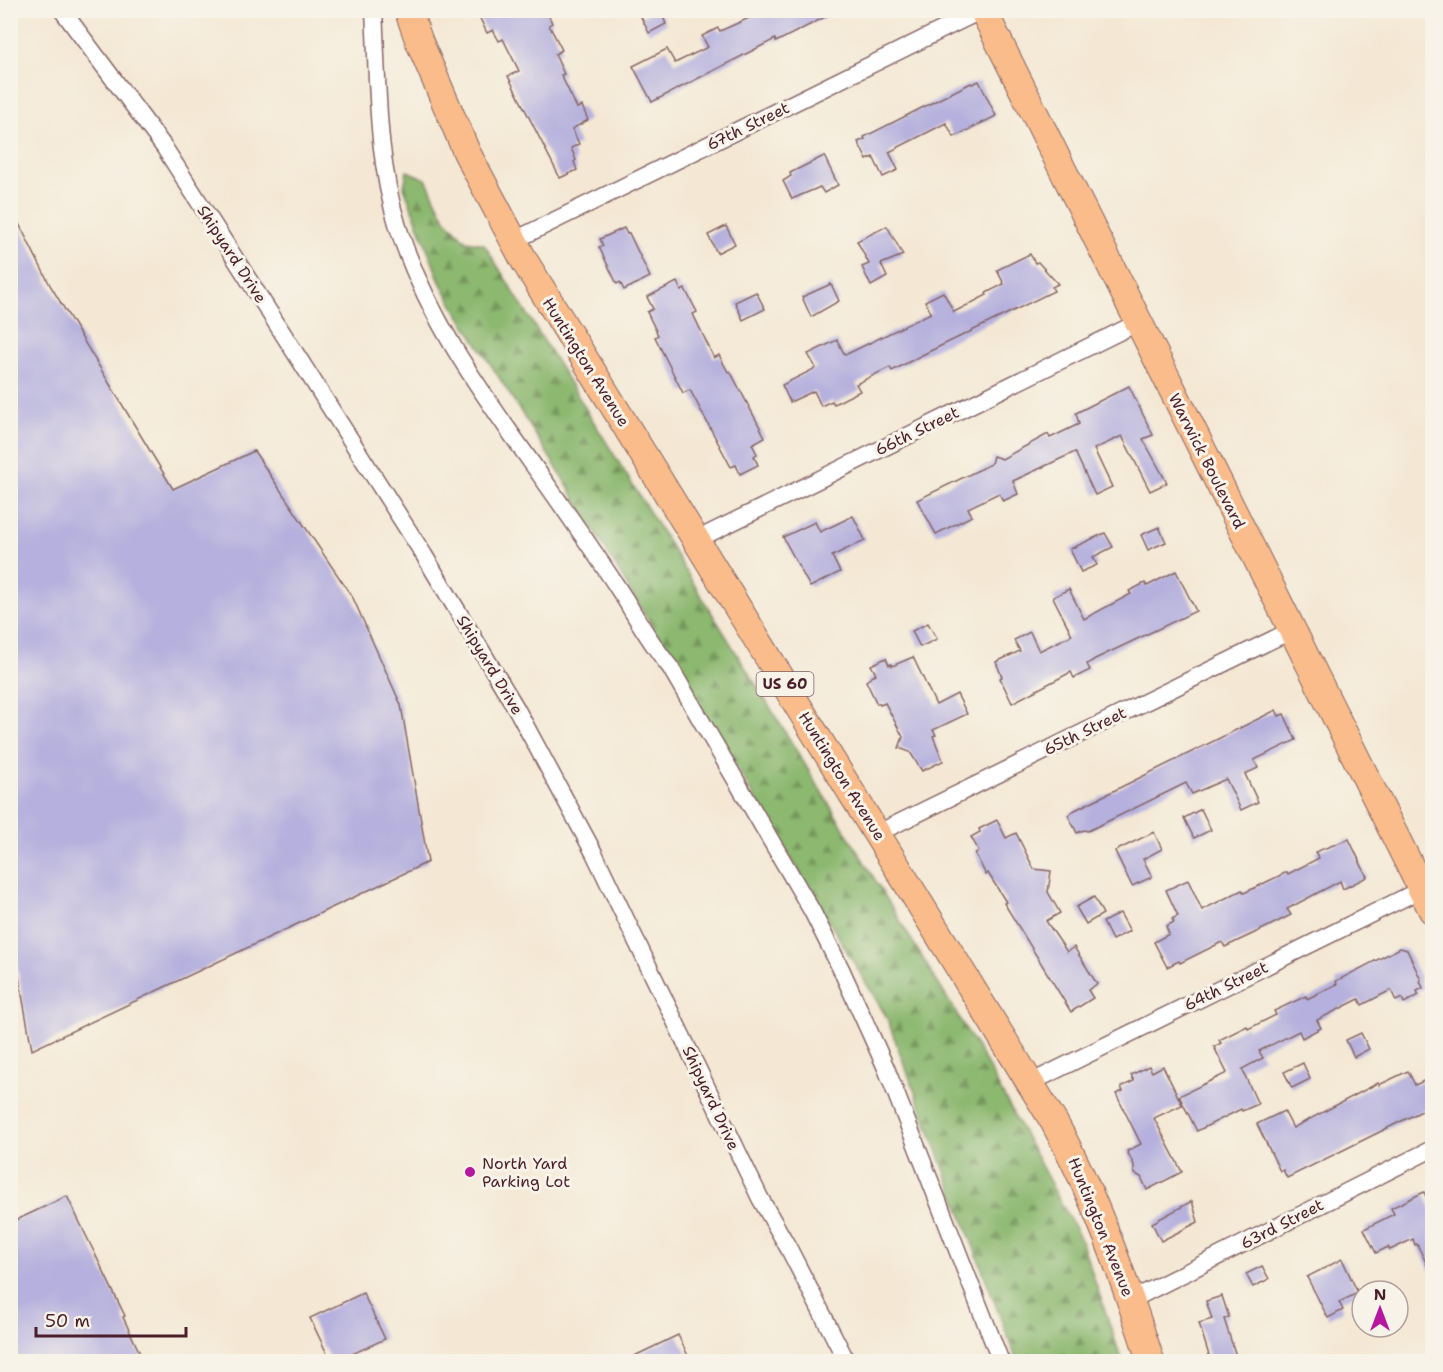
<svg xmlns="http://www.w3.org/2000/svg" width="1443" height="1372" viewBox="0 0 1443 1372" font-family="'Shantell Sans',sans-serif">
	<style>
		.forest { fill: url(#forest-firs); stroke: #6b6c4e; stroke-width: 1.5 }
		.building { fill: #b5b0dd }
		.lines { fill: none; stroke-linecap: round; stroke-linejoin: round }
		.street-casing { stroke: #866566; stroke-width: 19 }
		.primary-casing { stroke: #866566; stroke-width: 29 }
		.street { stroke: #fff; stroke-width: 16 }
		.primary { stroke: #f9bc8a; stroke-width: 27 }
		.poi-dot { fill: #b5179e; stroke: #f7f3e8; stroke-width: 2 }
		.labels { text-anchor: middle; dominant-baseline: central; stroke-width: 6; stroke-linejoin: round; paint-order: stroke }
		.shield { fill: #f7f3e8; stroke: #7e5f64; stroke-width: 1.5 }
		.shield-label { font-size: 15px; font-weight: bold; fill: #4a1f2b }
		.street-label { font-size: 16px; fill: #4a1f2b; stroke: #f7f3e8 }
		.poi-label { font-size: 16px; fill: #4a1f2b; stroke: #f7f3e8; text-anchor: start }
	</style>
	<defs>
		<pattern id="forest-firs" width="22" height="20" patternUnits="userSpaceOnUse" patternTransform="scale(1.5)"><rect width="22" height="20" fill="#8cb870"/><path d="M5 1l3.5 6h-7zM16 11l3.5 6h-7z" fill="#74955c"/></pattern>
	</defs>
	<rect width="100%" height="100%" fill="#f7f3e8"/>
	<filter id="ink" filterUnits="userSpaceOnUse"><feTurbulence type="fractalNoise" baseFrequency=".0167" numOctaves="2"/><feDisplacementMap in="SourceGraphic" scale="12" xChannelSelector="R" yChannelSelector="G"/><feConvolveMatrix kernelMatrix="1 2 1 2 8 2 1 2 1" color-interpolation-filters="sRGB"/></filter>
	<filter id="wash" filterUnits="userSpaceOnUse"><feTurbulence type="fractalNoise" baseFrequency=".008" numOctaves="4" result="noise"/><feDisplacementMap in="SourceGraphic" scale="24" xChannelSelector="R" yChannelSelector="G"/><feGaussianBlur stdDeviation="1.35" result="paint"/><feColorMatrix in="noise" values="0 0 0 0 0 0 0 0 0 0 0 0 0 0 0 0 0 1.4 0 .05"/><feComposite in="paint" operator="in"/></filter>
	<g filter="url(#wash)">
		<rect width="100%" height="100%" fill="#f4e8d4"/>
		<path class="forest" d="M407,171l19,8 19,40 21,22 18,3 303,491 197,324 97,181 41,121h-105l-131,-345 -330,-549 -100,-157 -16,-28 -36,-95z"/>
		<g id="blocks">
			<g class="building">
				<path d="M476,10h70l6,13 -3,2 13,25 -7,4 9,20 -3,1 16,33 5,-2 6,14 -16,9 7,15 -8,4 5,12 -2,2 3,8 -17,8 -52,-102 11,-5 -16,-32 -4,2 -6,-11 -6,3z"/>
				<path d="M654,10h6l6,14 -17,9 -8,-16z"/>
				<path d="M767,10h72l-63,32 -1,-3 -123,63 -19,-36 34,-17 8,14 33,-16 -6,-11 16,-8 2,3z"/>
				<path d="M979,81l17,35 -42,21 -8,-14 -57,29 9,18 -15,7 -10,-20 -6,3 -9,-18 7,-3 -1,-2 107,-54 1,1z"/>
				<path d="M824,156l14,29 -14,8 -4,-6 -28,12 -9,-18 8,-5 -1,-3z"/>
				<path d="M10,206l40,79 123,204 81,-38 99,147 48,107 27,157 -396,188 -22,-122z"/>
				<path d="M726,226l9,18 -18,9 -9,-18z"/>
				<path d="M887,226l16,29 -22,9 6,13 -16,9 -9,-19 7,-3 -12,-23z"/>
				<path d="M624,228l3,6 2,-1 21,44 -26,13 -4,-8 -3,2 -18,-37 4,-1 -3,-7z"/>
				<path d="M1030,254l5,9 3,-1 20,22 -6,3 2,4 -132,64 -30,16 -2,-4 -34,17 4,7 -26,13 -2,-3 -11,5 -7,-15 -24,11 -8,-17 34,-17 -8,-14 29,-14 8,15 86,-42 -6,-12 18,-9 11,20 33,-17 -1,-2 18,-9 -7,-14z"/>
				<path d="M677,282l4,9 4,-2 12,23 -4,2 21,44 5,-3 9,17 2,-1 35,66 -13,7 5,10 -3,2 4,9 -18,9 -4,-9 -5,2 -41,-77 -7,3 -28,-56 3,-2 -11,-23 6,-3 -6,-12z"/>
				<path d="M831,284l8,17 -28,16 -9,-20z"/>
				<path d="M756,292l9,17 -22,11 -8,-18z"/>
				<path d="M1129,386l24,49 -10,4 24,44 -17,8 -28,-55 -28,13 18,38 -17,8 -20,-43 -62,29 5,13 -15,7 -4,-8 -31,15 4,8 -36,18 -19,-34 74,-36 2,-8 9,3 46,-25 2,4 29,-14 -3,-11z"/>
				<path d="M853,516l12,24 -33,16 8,16 -30,15 -27,-50 32,-15 5,10z"/>
				<path d="M1159,527l7,15 -18,8 -7,-15z"/>
				<path d="M1105,533l8,14 -20,10 4,8 -16,7 -11,-23z"/>
				<path d="M1176,571l20,40 -101,48 -8,5 3,6 -16,8 -3,-6 -59,31 -12,-25 2,-1 -6,-15 24,-11 -6,-11 16,-8 9,19 33,-16 -19,-38 16,-8 15,30 47,-25 -2,-3 16,-8 2,3z"/>
				<path d="M928,623l9,16 -17,8 -8,-16z"/>
				<path d="M913,657l23,48 21,-11 10,20 -34,16 3,5 -3,1 10,25 -21,10 -12,-19 -11,-4 4,-11 -18,-34 -5,2 -1,-2 -2,1 -11,-23 10,-7 -5,-9 15,-7 3,7 2,-1 1,2z"/>
				<path d="M1276,710l3,6 5,-2 12,26 -42,20 4,8 -13,6 13,28 -17,8 -15,-31 -34,15 -6,-11 -98,48 -4,-1 -7,3 -9,-18 7,-5z"/>
				<path d="M1201,809l10,21 -17,8 -10,-20z"/>
				<path d="M997,820l9,18 10,-5 18,36 17,2 -3,21 12,21 -14,8 21,31 7,-5 23,37 -9,6 5,8 -22,14 -67,-109 2,-1 -18,-29 -2,2 -11,-22 4,-2 -8,-14 9,-5 -1,-3z"/>
				<path d="M1154,832l8,17 -19,10 9,18 -20,9 -17,-35z"/>
				<path d="M1349,839l18,38 -24,12 -3,-8 -53,28 4,6 -26,13 -40,19 -3,-5 -42,21 -1,-2 -12,6 -13,-25 15,-8 -3,-8 8,-4 -2,-3 6,-3 -12,-26 22,-10 14,30 40,-20 2,3 43,-21 1,2 31,-16 -4,-6z"/>
				<path d="M1094,897l9,17 -17,10 -10,-17z"/>
				<path d="M1120,913l10,18 -18,9 -9,-18z"/>
				<path d="M1400,948l7,2 14,30 -1,1 3,7 -6,3 2,4 -15,8 -2,-5 -6,3 -5,-11 -29,15 -3,-6 -42,21 4,8 -19,10 -3,-7 -40,20 4,7 -21,11 16,35 -16,7 -1,-2 -44,22 -18,-35 48,-23 -13,-26 7,-4 -2,-3 28,-14 1,3 28,-14 -2,-4 32,-15 1,3 30,-15 -1,-3z"/>
				<path d="M1361,1033l8,16 -15,8 -8,-17z"/>
				<path d="M1303,1063l7,16 -18,9 -8,-16z"/>
				<path d="M1149,1066l3,6 11,-6 19,39 -28,13 28,54 -35,18 -6,-13 -7,-4v-8l-7,-14 14,-7 -25,-50 7,-3 -2,-4 13,-6 -3,-6z"/>
				<path d="M1408,1071l7,14 17,-8v29l-145,72 -4,-8 -3,1 -23,-47 27,-13 9,17 85,-45 1,2z"/>
				<path d="M1424,1192l8,18v65l-15,-31 -2,1 -2,-6 -23,11 -2,-3 -12,6 -12,-24 30,-15 -3,-6z"/>
				<path d="M67,1196l58,120 -2,1 21,45h-134v-139z"/>
				<path d="M1192,1201l6,21 -37,19 -9,-18z"/>
				<path d="M1342,1259l16,34 -19,9 4,8 -15,8 -21,-41z"/>
				<path d="M1262,1266l7,13 -16,8 -7,-13z"/>
				<path d="M363,1293l22,46 -50,23h-4l-21,-44z"/>
				<path d="M1222,1296l7,21 -5,2 14,43h-27l-12,-39 13,-4 -6,-18z"/>
				<path d="M678,1335l13,27h-69z"/>
			</g>
		</g>
	</g>
	<g filter="url(#ink)">
		<use href="#blocks" fill-opacity="0" stroke="#866566" stroke-width="1.5"/>
		<g class="lines">
			<g class="street-casing">
				<g id="street">
					<path d="M62,10l102,137 260,408 92,153 78,145 166,345 29,51 58,113"/>
					<path d="M374,10c4,73 2,147 24,217 34,108 108,197 171,289 19,27 38,55 56,83 14,24 28,47 45,68l142,244 29,58 45,99 115,294"/>
					<path d="M513,241l469,-231"/>
					<path d="M696,540l441,-217"/>
					<path d="M878,833l414,-203"/>
					<path d="M1030,1083l392,-194"/>
					<path d="M1131,1300l301,-151"/>
				</g>
			</g>
			<g class="primary-casing">
				<g id="primary">
					<path d="M408,10l11,31 48,112 58,109 529,860c42,76 70,157 97,240"/>
					<path d="M983,10l449,900"/>
				</g>
			</g>
			<use href="#street" class="street"/>
			<use href="#primary" class="primary"/>
		</g>
	</g>
	<circle class="poi-dot" cx="470" cy="1172" r="6"/>
	<g class="labels">
		<rect class="shield" x="756.5" y="672" width="57" height="24" rx="4.5"/>
		<g class="shield-label">
			<text x="785" y="684">US 60</text>
		</g>
		<g class="street-label">
			<text transform="translate(748 126) rotate(-26)">67th Street</text>
			<text transform="translate(232 254) rotate(57)">Shipyard Drive</text>
			<text transform="translate(586 362) rotate(58)">Huntington Avenue</text>
			<text transform="translate(917 431) rotate(-26)">66th Street</text>
			<text transform="translate(1207 461) rotate(63)">Warwick Boulevard</text>
			<text transform="translate(490 665) rotate(59)">Shipyard Drive</text>
			<text transform="translate(1085 731) rotate(-26)">65th Street</text>
			<text transform="translate(842 776) rotate(58)">Huntington Avenue</text>
			<text transform="translate(1226 986) rotate(-26)">64th Street</text>
			<text transform="translate(711 1098) rotate(65)">Shipyard Drive</text>
			<text transform="translate(1282 1224) rotate(-27)">63rd Street</text>
			<text transform="translate(1101 1227) rotate(68)">Huntington Avenue</text>
		</g>
		<g class="poi-label">
			<text x="482" y="1163">North Yard<tspan x="482" dy="18">Parking Lot</tspan></text>
		</g>
	</g>
	<rect width="1443" height="1372" fill="none" stroke="#f7f3e8" stroke-width="36"/>
	<g transform="translate(1380 1309)"><circle r="28" fill="#f7f3e8" stroke="#b29e9c" stroke-width="1.5"/>
	<path d="M0-4.5L10 22L0 15L-10 22Z" fill="#b5179e"/>
	<text y="-9" font-size="16" font-weight="bold" text-anchor="middle" fill="#4a1f2b">N</text>
	</g>
	<path d="M36 1327v9h150v-9" fill="none" stroke="#4a1f2b" stroke-width="3"/>
	<text x="45" y="1327" font-size="18" fill="#4a1f2b" stroke="#f7f3e8" stroke-width="4.5" paint-order="stroke">50 m</text>
</svg>
